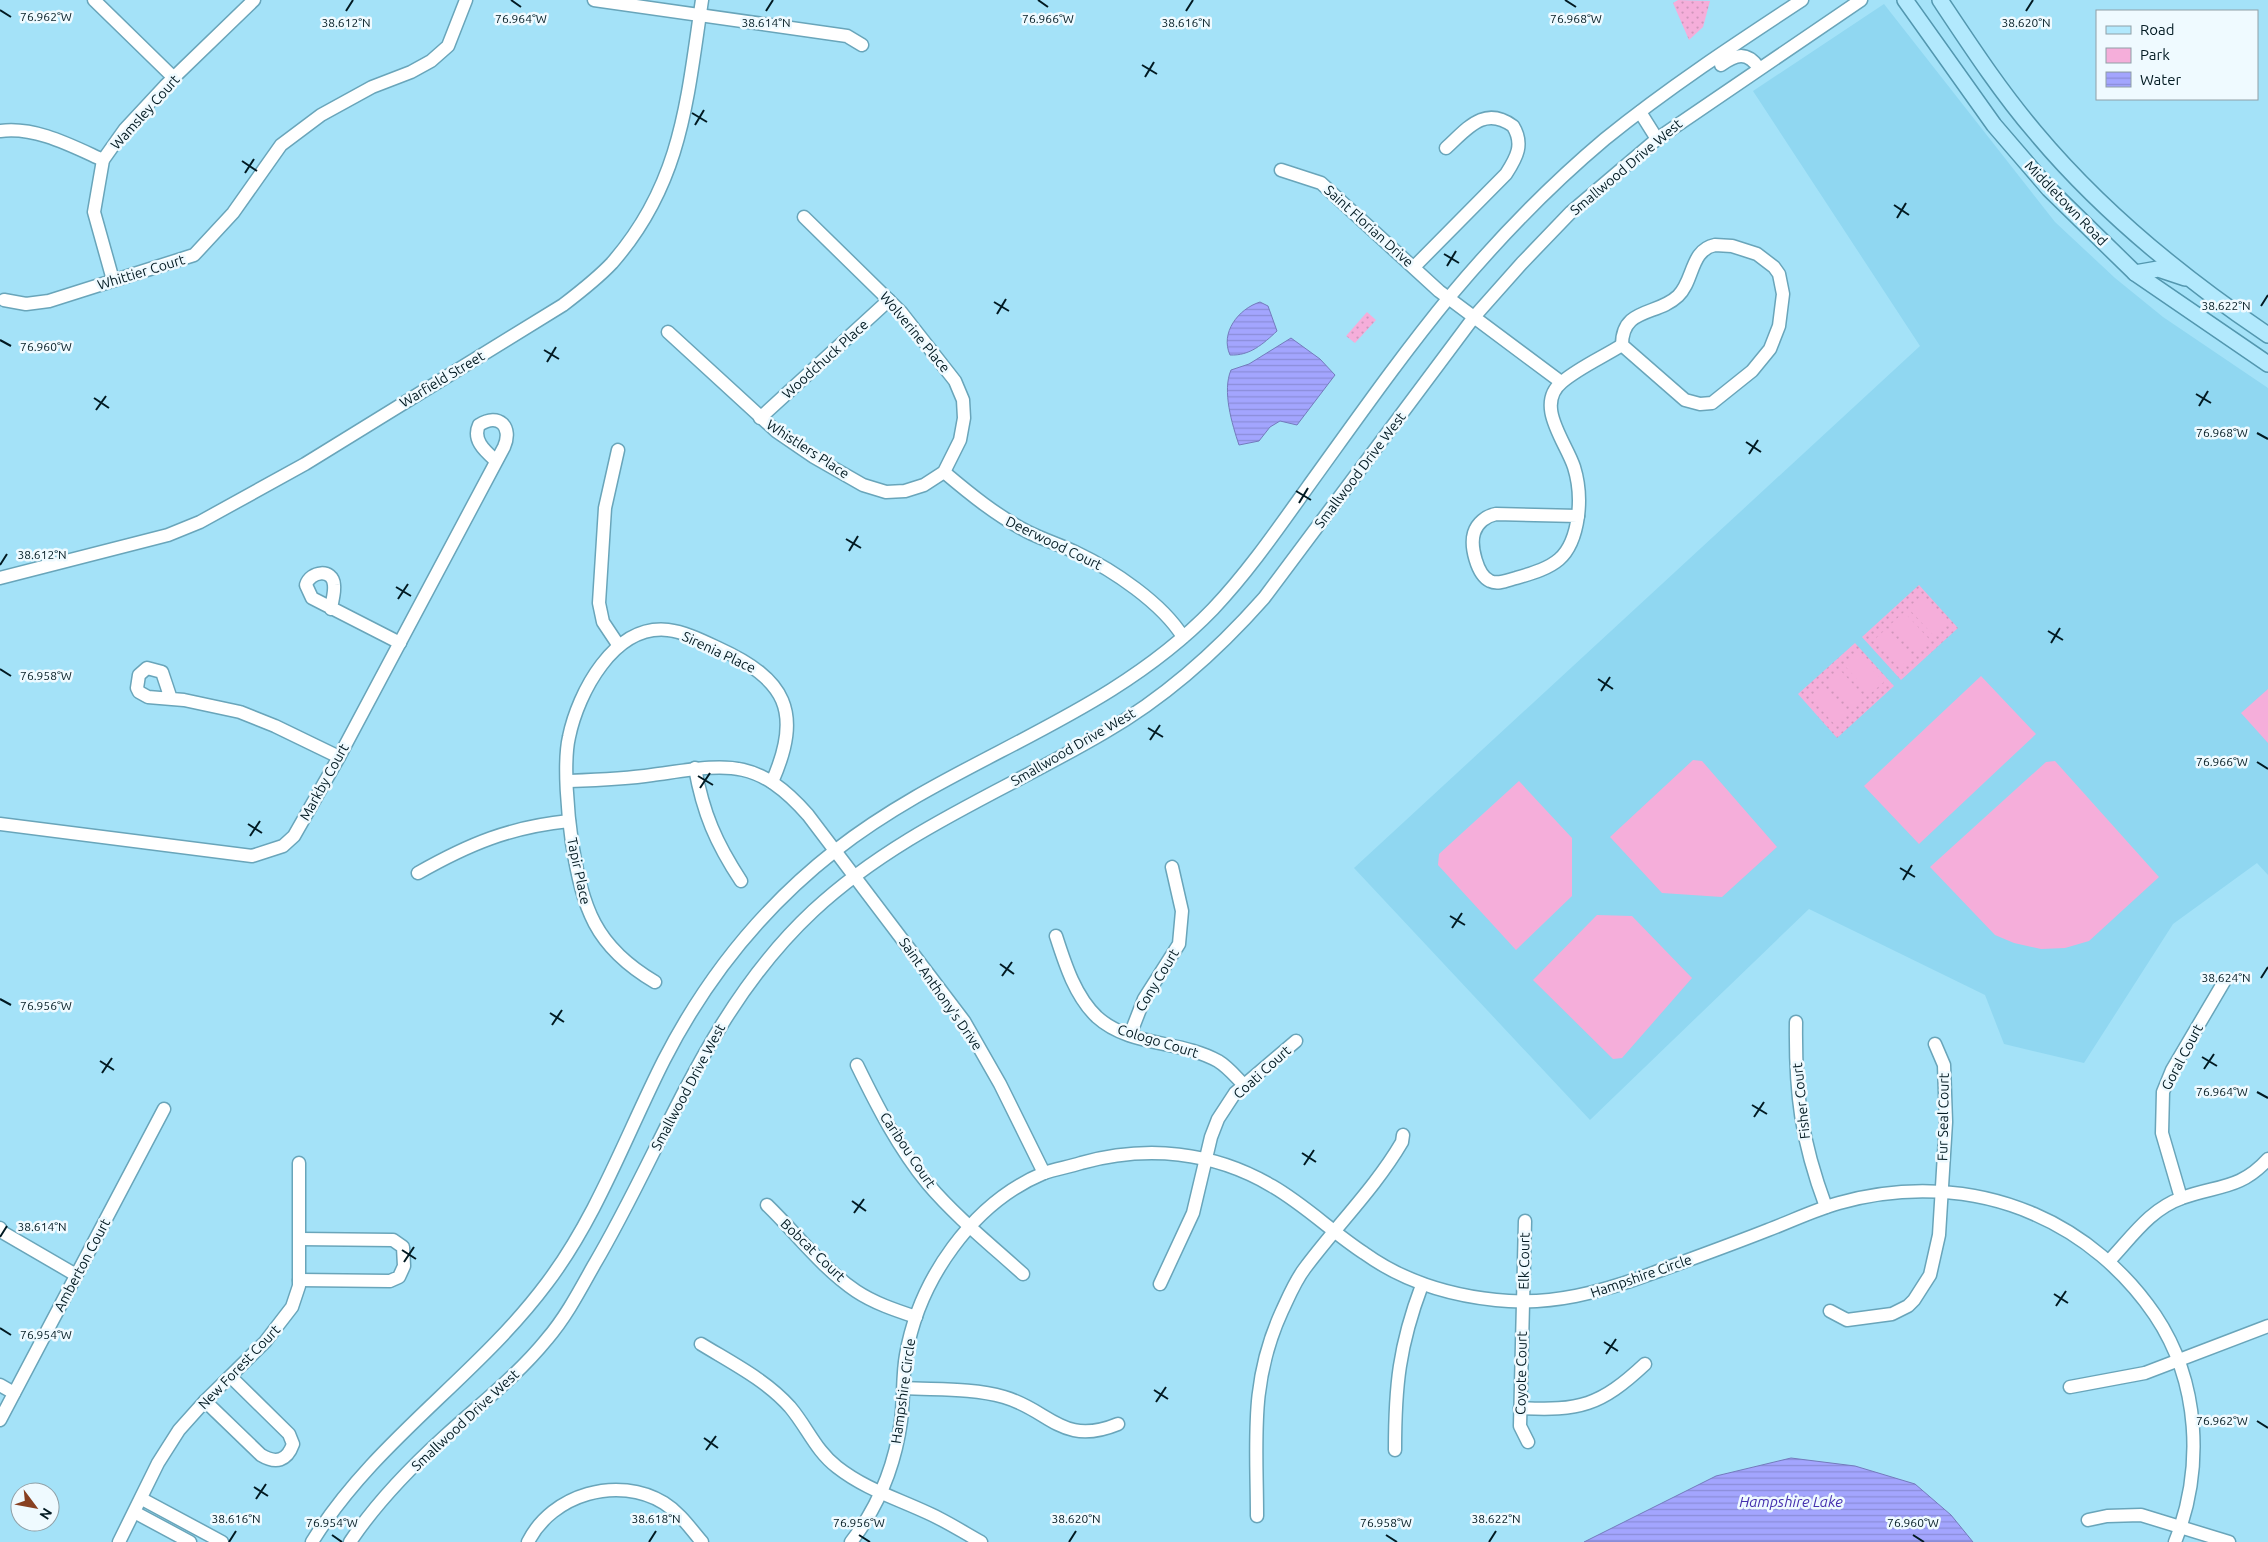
<svg xmlns="http://www.w3.org/2000/svg" width="2268" height="1542" viewBox="0 0 2268 1542" font-family="Ubuntu,sans-serif">
	<style>
		.built { fill: #90d7f1 }
		.green { fill: url(#green-dots) }
		.pitch { fill: #f5aeda }
		.water { fill: url(#water-rules); stroke: #737bbc }
		.lines { fill: none; stroke-linecap: round; stroke-linejoin: round }
		.minor-casing { stroke: #69a5ba; stroke-width: 15 }
		.major-casing { stroke: #5397af; stroke-width: 18 }
		.minor { stroke: #fff; stroke-width: 12 }
		.major { stroke: #b2e9fd; stroke-width: 15 }
		.ticks { fill: none; stroke: #021a22; stroke-width: 2 }
		.labels { text-anchor: middle; dominant-baseline: central; stroke-width: 5; stroke-linejoin: round; paint-order: stroke }
		.street-label { font-size: 14px; fill: #021a22; stroke: #effaff }
		.water-label { font-size: 15px; font-style: italic; fill: #442fae; stroke: #effaff }
		.ticks-label { font-size: 12px; text-anchor: middle; fill: #021a22; stroke: #effaff; stroke-width: 5; stroke-linejoin: round; paint-order: stroke }
	</style>
	<defs>
		<pattern id="green-dots" width="8" height="8" patternUnits="userSpaceOnUse" patternTransform="scale(1.25)"><rect width="8" height="8" fill="#f5aeda"/><path d="M2 2h.1M6 6h.1" fill="none" stroke="#d095bb" stroke-width="1.8" stroke-linecap="round"/></pattern>
		<pattern id="water-rules" width="6" height="5" patternUnits="userSpaceOnUse" patternTransform="scale(1.25)"><rect width="6" height="5" fill="#a3a5fe"/><path d="M0 2.5h6" fill="none" stroke="#8b8dd9"/></pattern>
	</defs>
	<rect width="100%" height="100%" fill="#a4e2f8"/>
	<path class="built" d="M1884,4l171,218 60,56 48,39 105,71v487l-11,-12 -84,61 -89,139 -80,-19 -19,-49 -176,-86 -219,211 -236,-252 566,-522 -167,-255z"/>
	<g class="green">
		<path d="M1678,0l32,1 -7,26 -14,13 -16,-37z"/>
		<path d="M1367,312l9,8 -21,23 -9,-7z"/>
		<path d="M1919,585l39,43 -57,52 -39,-43z"/>
		<path d="M1855,643l39,43 -57,52 -39,-44z"/>
	</g>
	<g class="pitch">
		<path d="M1921,596l26,28 -13,12 -26,-28z"/>
		<path d="M1904,612l26,28 -13,12 -26,-28z"/>
		<path d="M1887,628l26,28 -14,12 -25,-28z"/>
		<path d="M1858,654l26,28 -14,12 -25,-28z"/>
		<path d="M1840,670l26,28 -13,12 -26,-28z"/>
		<path d="M1981,676l55,58 -117,110 -55,-58z"/>
		<path d="M1823,685l26,29 -13,12 -26,-29z"/>
		<path d="M2268,689v54l-27,-30z"/>
		<path d="M1693,760l9,1 75,86 -55,50 -60,-4 -52,-56z"/>
		<path d="M2055,761l104,116 -70,64 -24,7 -24,1 -27,-6 -19,-8 -65,-68 116,-105z"/>
		<path d="M1519,781l53,57v58l-56,54 -78,-85 1,-11z"/>
		<path d="M1597,915l35,1 60,62 -70,80 -9,1 -80,-79z"/>
	</g>
	<g class="water">
		<path d="M1260,302l8,4 9,25c-14,13 -27,25 -47,24 -10,-22 8,-46 30,-53z"/>
		<path d="M1291,338l29,21 15,16 -38,50 -17,-4 -10,6 -11,14 -20,4c-7,-21 -17,-54 -8,-75l18,-6z"/>
		<path d="M1791,1458l64,8 60,18 36,31 22,27h-389l132,-66z"/>
	</g>
	<g class="lines">
		<g class="minor-casing">
			<g id="minor">
				<path d="M94,0l80,78"/>
				<path d="M594,0l253,36 15,9"/>
				<path d="M1721,65c15,-11 26,-14 38,3"/>
				<path d="M1640,112l17,27"/>
				<path d="M0,131c35,-5 72,15 103,29"/>
				<path d="M1281,170l40,13 118,108 122,91"/>
				<path d="M1715,245l17,1 25,8 17,13 5,7 4,20 -4,32 -9,23 -18,22 -40,32 -12,1 -15,-4 -63,-55c0,-38 35,-29 56,-49 16,-15 12,-46 37,-51z"/>
				<path d="M1414,267l92,-93c11,-17 18,-30 7,-48 -29,-21 -46,3 -67,22"/>
				<path d="M113,280l-19,-68 9,-52 22,-31 40,-43 89,-86"/>
				<path d="M4,300l22,4 23,-3 145,-46 39,-42 48,-68 40,-30 51,-28 39,-15 20,-11 17,-15 18,-46"/>
				<path d="M668,332l108,99 38,26 49,28 23,7 19,-1 19,-6 20,-13 16,-32 4,-22 -1,-18 -8,-19 -54,-69 -97,-95"/>
				<path d="M760,418l129,-118"/>
				<path d="M618,450l-13,58 -6,95 4,19 16,24"/>
				<path d="M944,472c26,22 53,44 84,60 16,8 33,13 49,21 36,17 85,50 106,84"/>
				<path d="M1496,514l82,2c-6,44 -24,51 -62,62 -8,2 -18,7 -26,3 -13,-6 -20,-35 -16,-48 3,-10 12,-17 22,-19z"/>
				<path d="M1578,516c2,-16 1,-33 -4,-49 -8,-25 -40,-62 -12,-85 18,-15 41,-25 60,-37"/>
				<path d="M0,578l168,-43 32,-13 105,-58 258,-159c17,-13 34,-26 49,-42 70,-80 75,-163 90,-263"/>
				<path d="M331,609c1,-8 4,-17 3,-24 -1,-17 -24,-14 -28,0l6,13 88,45"/>
				<path d="M171,699l-9,-27 -15,-4 -8,7 -2,13 2,4 9,5 36,3 56,12 35,14 64,31"/>
				<path d="M695,768c8,45 21,75 46,113"/>
				<path d="M568,781c28,-1 57,-2 84,-6 73,-10 103,-20 156,40l156,206 36,63 44,89"/>
				<path d="M0,824l252,32 31,-10 11,-10 45,-79 165,-310c9,-20 -5,-35 -25,-22 -7,15 6,26 16,35"/>
				<path d="M418,873c51,-29 92,-46 151,-52"/>
				<path d="M1056,936c9,28 19,60 41,81 33,30 84,23 121,44 10,6 18,16 26,24"/>
				<path d="M655,982c-61,-36 -72,-74 -83,-139 -4,-27 -9,-80 -3,-106 9,-44 45,-113 99,-107 17,2 35,11 50,18 68,31 85,64 54,134"/>
				<path d="M1796,1022c-1,71 5,118 30,185"/>
				<path d="M1130,1035l14,-36 35,-55 3,-33 -10,-44"/>
				<path d="M857,1065c20,41 42,84 71,119 28,33 63,61 95,90"/>
				<path d="M2181,1198l-19,-65 1,-41 9,-22 53,-90"/>
				<path d="M767,1205c29,28 55,63 89,86 18,12 39,19 60,26"/>
				<path d="M1525,1221l-5,205 8,16"/>
				<path d="M0,1228l2,4 74,43"/>
				<path d="M2109,1261c22,-23 41,-52 73,-63 35,-13 58,-8 86,-39"/>
				<path d="M299,1280l91,1 9,-4 5,-11 -1,-19 -10,-7 -93,-1"/>
				<path d="M1160,1284l33,-71 18,-76 7,-18 17,-26 61,-52"/>
				<path d="M1830,1311l17,9 45,-6 16,-8 6,-6 16,-25 9,-40 7,-113 -2,-57 -9,-21"/>
				<path d="M701,1344c31,19 65,36 89,63 17,20 26,44 47,60 28,22 59,31 91,46 18,8 35,19 53,29"/>
				<path d="M0,1385l14,8"/>
				<path d="M2070,1387l75,-14 123,-47"/>
				<path d="M904,1388c32,2 68,0 100,9 46,13 58,50 114,27"/>
				<path d="M205,1401l56,54c15,9 26,6 32,-11l-4,-10 -58,-57"/>
				<path d="M1520,1408c60,3 80,-2 125,-44"/>
				<path d="M0,1420l164,-311"/>
				<path d="M1395,1450c0,-64 4,-104 27,-165"/>
				<path d="M142,1499l80,43"/>
				<path d="M136,1513l54,29"/>
				<path d="M1257,1516c0,-76 -8,-133 25,-205 7,-15 13,-30 23,-43 32,-43 70,-80 97,-126l1,-7"/>
				<path d="M2088,1520l19,-4 34,-1 88,27"/>
				<path d="M119,1542l39,-79 21,-33 26,-29 60,-59 27,-35 7,-21v-123"/>
				<path d="M312,1542c62,-101 165,-165 235,-259 50,-66 80,-150 117,-223 42,-82 99,-153 172,-210 119,-93 269,-129 377,-241 35,-37 64,-79 94,-121 47,-65 93,-131 144,-193 47,-56 98,-109 154,-156 63,-51 130,-95 197,-139"/>
				<path d="M350,1542c26,-39 60,-74 94,-105 35,-32 73,-61 103,-98 19,-22 33,-49 47,-74 72,-122 112,-254 219,-354 86,-80 192,-120 292,-179 61,-35 113,-82 159,-134l210,-281 48,-54 49,-51 86,-73 204,-139"/>
				<path d="M528,1542c24,-48 90,-67 136,-39 16,10 26,25 38,39"/>
				<path d="M851,1542c27,-35 44,-77 50,-121 3,-22 1,-44 5,-66 13,-75 66,-152 138,-182 11,-4 25,-6 37,-10 65,-18 132,-12 191,23 33,19 60,46 92,67 39,28 83,42 132,47 55,6 106,-8 157,-27 38,-14 77,-28 115,-43 24,-9 46,-20 71,-27 64,-18 133,-16 195,11 49,21 91,57 121,101 45,67 49,154 20,227"/>
			</g>
		</g>
		<g class="major-casing">
			<g id="major">
				<path d="M1905,0l89,125 55,64 86,84 133,91"/>
				<path d="M1940,0c30,45 60,91 95,132 66,79 148,146 233,203"/>
				<path d="M2135,273l23,-4 27,9"/>
			</g>
		</g>
		<use href="#minor" class="minor"/>
		<use href="#major" class="major"/>
	</g>
	<path class="ticks" d="M511,0l10,7M1038,0l10,7M1565,0l11,7M0,10l11,7M346,11l7,-11M766,11l7,-11M1186,11l7,-11M2026,11l7,-11M1142,65l15,9M1145,77l9,-15M692,113l15,9M695,125l9,-15M242,161l15,10M245,173l9,-14M1894,205l15,10M1897,218l9,-15M1444,254l15,9M1447,266l9,-15M994,302l15,9M2261,306l7,-11M997,314l9,-15M0,340l11,6M544,350l15,9M547,362l9,-15M2196,394l15,9M94,398l15,10M2199,406l9,-15M96,410l10,-14M2257,433l11,6M1746,442l15,10M1749,454l9,-14M1296,491l15,9M1299,503l9,-15M846,539l15,9M849,551l9,-15M0,565l7,-11M396,587l15,9M398,599l10,-15M2048,631l15,9M2051,643l9,-15M0,669l11,7M1598,679l15,10M1601,691l9,-14M1148,728l15,9M1150,740l10,-15M2257,762l11,7M698,776l15,9M700,788l10,-15M248,824l14,9M250,836l10,-15M1900,868l15,9M1903,880l9,-15M1450,916l15,9M1452,928l10,-15M1000,964l14,10M1002,976l10,-14M2261,978l7,-11M0,999l11,6M550,1013l14,9M552,1025l10,-15M2202,1057l15,9M100,1061l14,9M2204,1069l10,-15M102,1073l10,-15M2257,1092l11,6M1752,1105l15,9M1754,1117l10,-15M1302,1153l14,9M1304,1165l10,-15M852,1201l14,10M854,1213l10,-14M0,1237l7,-11M402,1250l14,9M404,1262l10,-15M2054,1294l14,9M2056,1306l10,-15M0,1328l11,7M1604,1342l14,9M1606,1354l10,-15M1154,1390l14,9M1156,1402l10,-15M2257,1421l11,7M704,1438l14,10M706,1450l10,-14M254,1487l14,9M256,1499l10,-15M332,1535l10,7M859,1535l11,7M1386,1535l11,7M1913,1535l11,7M229,1542l7,-11M649,1542l7,-11M1069,1542l7,-11M1489,1542l7,-11"/>
	<g class="labels">
		<g class="street-label">
			<text transform="translate(145 112) rotate(-48)">Wamsley Court</text>
			<text transform="translate(1626 167) rotate(-40)">Smallwood Drive West</text>
			<text transform="translate(2066 203) rotate(46)">Middletown Road</text>
			<text transform="translate(1369 226) rotate(42)">Saint Florian Drive</text>
			<text transform="translate(141 272) rotate(-17)">Whittier Court</text>
			<text transform="translate(915 332) rotate(50)">Wolverine Place</text>
			<text transform="translate(825 359) rotate(-42)">Woodchuck Place</text>
			<text transform="translate(442 379) rotate(-31)">Warfield Street</text>
			<text transform="translate(808 449) rotate(33)">Whistlers Place</text>
			<text transform="translate(1360 470) rotate(-53)">Smallwood Drive West</text>
			<text transform="translate(1054 543) rotate(26)">Deerwood Court</text>
			<text transform="translate(719 652) rotate(25)">Sirenia Place</text>
			<text transform="translate(1073 747) rotate(-30)">Smallwood Drive West</text>
			<text transform="translate(324 782) rotate(-61)">Markby Court</text>
			<text transform="translate(579 871) rotate(78)">Tapir Place</text>
			<text transform="translate(1157 980) rotate(-59)">Cony Court</text>
			<text transform="translate(941 994) rotate(55)">Saint Anthony's Drive</text>
			<text transform="translate(1158 1041) rotate(17)">Cologo Court</text>
			<text transform="translate(2182 1057) rotate(-62)">Goral Court</text>
			<text transform="translate(1262 1072) rotate(-42)">Coati Court</text>
			<text transform="translate(688 1087) rotate(-62)">Smallwood Drive West</text>
			<text transform="translate(1801 1101) rotate(-96)">Fisher Court</text>
			<text transform="translate(1943 1117) rotate(-89)">Fur Seal Court</text>
			<text transform="translate(908 1150) rotate(56)">Caribou Court</text>
			<text transform="translate(813 1250) rotate(44)">Bobcat Court</text>
			<text transform="translate(1524 1261) rotate(-89)">Elk Court</text>
			<text transform="translate(82 1265) rotate(-62)">Amberton Court</text>
			<text transform="translate(1641 1276) rotate(-19)">Hampshire Circle</text>
			<text transform="translate(239 1367) rotate(-46)">New Forest Court</text>
			<text transform="translate(1521 1373) rotate(-89)">Coyote Court</text>
			<text transform="translate(903 1391) rotate(-82)">Hampshire Circle</text>
			<text transform="translate(465 1420) rotate(-43)">Smallwood Drive West</text>
		</g>
		<g class="water-label">
			<text x="1791" y="1501">Hampshire Lake</text>
		</g>
	</g>
	<g class="ticks-label">
		<text x="46" y="21">76.962°W</text>
		<text x="1576" y="23">76.968°W</text>
		<text x="521" y="23">76.964°W</text>
		<text x="1048" y="23">76.966°W</text>
		<text x="346" y="27">38.612°N</text>
		<text x="766" y="27">38.614°N</text>
		<text x="1186" y="27">38.616°N</text>
		<text x="2026" y="27">38.620°N</text>
		<text x="2226" y="310">38.622°N</text>
		<text x="46" y="351">76.960°W</text>
		<text x="2222" y="437">76.968°W</text>
		<text x="42" y="559">38.612°N</text>
		<text x="46" y="680">76.958°W</text>
		<text x="2222" y="766">76.966°W</text>
		<text x="2226" y="982">38.624°N</text>
		<text x="46" y="1010">76.956°W</text>
		<text x="2222" y="1096">76.964°W</text>
		<text x="42" y="1231">38.614°N</text>
		<text x="46" y="1339">76.954°W</text>
		<text x="2222" y="1425">76.962°W</text>
		<text x="236" y="1523">38.616°N</text>
		<text x="656" y="1523">38.618°N</text>
		<text x="1076" y="1523">38.620°N</text>
		<text x="1496" y="1523">38.622°N</text>
		<text x="332" y="1527">76.954°W</text>
		<text x="859" y="1527">76.956°W</text>
		<text x="1386" y="1527">76.958°W</text>
		<text x="1913" y="1527">76.960°W</text>
	</g>
	<rect x="2096" y="10" width="162" height="90" fill="#effaff" stroke="#90a0a7"/>
	<rect x="2106" y="26" width="25" height="8" fill="#b2e9fd" stroke="#90a0a7"/>
	<text x="2140" y="35" font-size="15" fill="#021a22">Road</text>
	<rect x="2106" y="48" width="25" height="15" fill="#f5aeda" stroke="#90a0a7"/>
	<text x="2140" y="60" font-size="15" fill="#021a22">Park</text>
	<rect x="2106" y="72" width="25" height="15" fill="url(#water-rules)" stroke="#90a0a7"/>
	<text x="2140" y="85" font-size="15" fill="#021a22">Water</text>
	<g transform="translate(35 1507) rotate(122)"><circle r="24" fill="#effaff" stroke="#90a0a7"/>
	<path d="M0-4L9 19L0 12L-9 19Z" fill="#884021"/>
	<text y="-8" font-size="14" font-weight="bold" text-anchor="middle" fill="#021a22">N</text>
	</g>
</svg>
